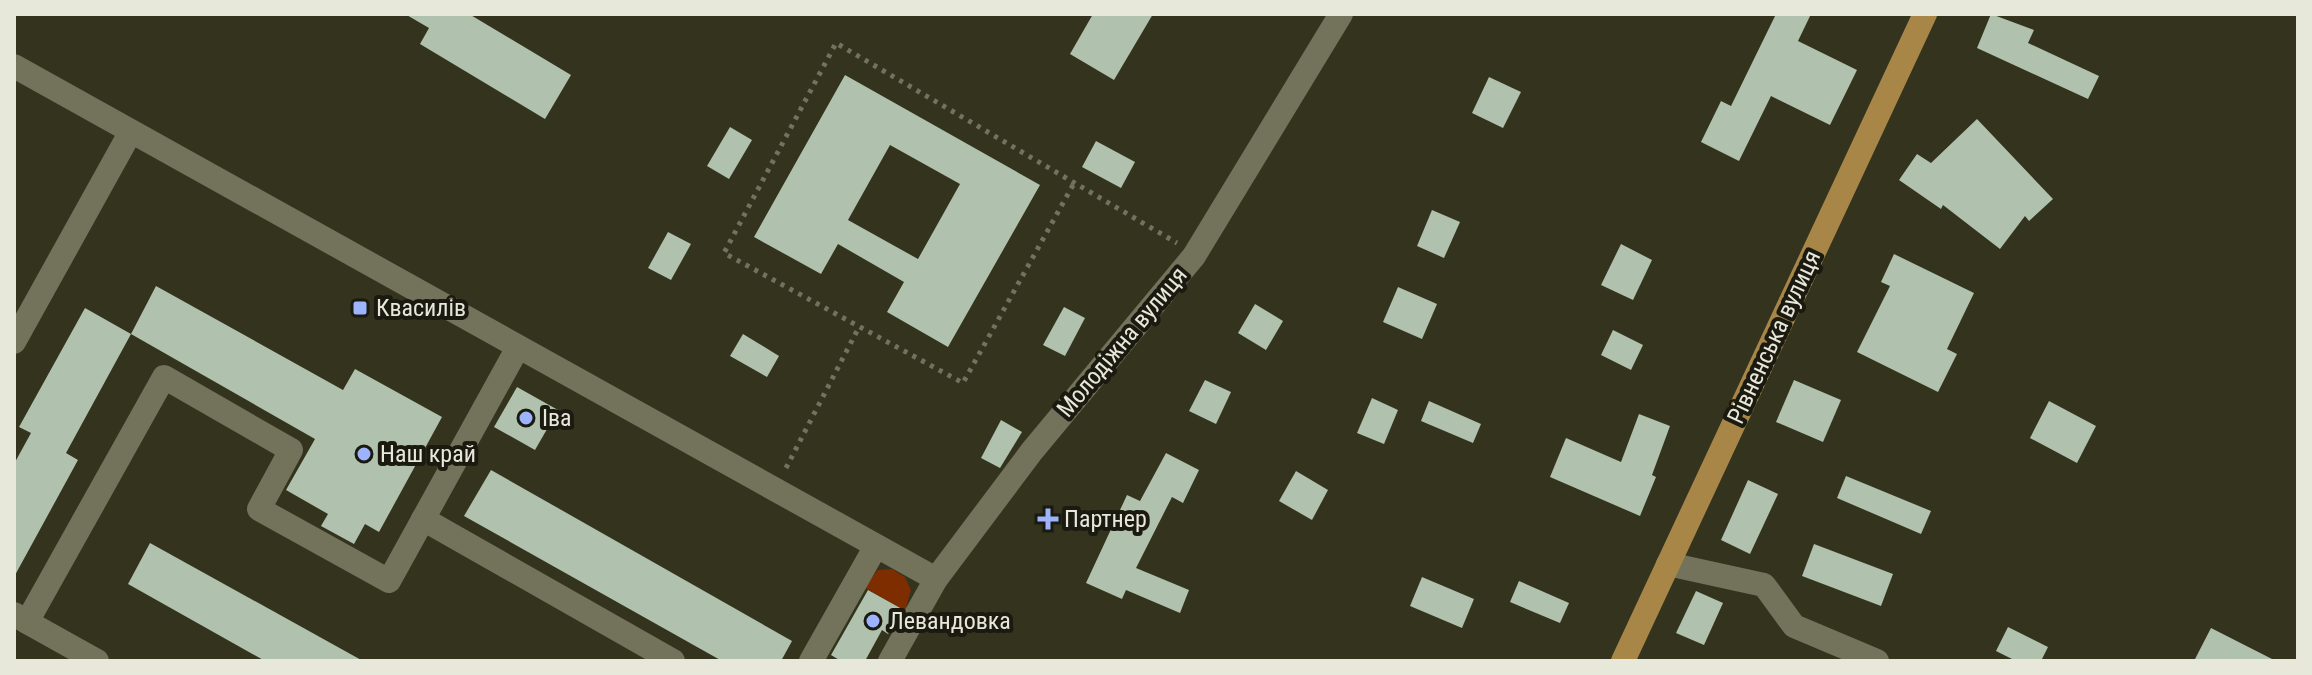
<svg xmlns="http://www.w3.org/2000/svg" width="2312" height="675" viewBox="0 0 2312 675" font-family="'Roboto Condensed',sans-serif">
	<style>
		.green { fill: #7e2d00 }
		.building { fill: #b0c1ad; fill-rule: evenodd }
		.lines { fill: none; stroke-linecap: round; stroke-linejoin: round }
		.path { stroke: #727260; stroke-width: 5; stroke-dasharray: 4 6; stroke-linecap: butt }
		.minor { stroke: #73735c; stroke-width: 24 }
		.major { stroke: #a78648; stroke-width: 24 }
		.poi-dot { fill: #9db4fd; stroke: #1a1a11; stroke-width: 3 }
		.labels { text-anchor: middle; dominant-baseline: central; stroke-width: 8; stroke-linejoin: round; paint-order: stroke }
		.poi-label { font-size: 24px; fill: #e7e7da; stroke: #1a1a11; text-anchor: start }
		.street-label { font-size: 24px; fill: #e7e7da; stroke: #1a1a11 }
	</style>
	<rect width="100%" height="100%" fill="#33331e"/>
	<path class="green" d="M892,569l13,8 6,13 -6,21 -41,-24 14,-17z"/>
	<g class="building">
		<path d="M405,14h64l102,61 -26,44 -125,-75 9,-16z"/>
		<path d="M1093,14h60l-39,66 -44,-26z"/>
		<path d="M1776,14h35l-13,27 59,29 -27,55 -59,-29 -32,65 -38,-19 20,-41 10,5z"/>
		<path d="M1991,14l43,16 -6,13 71,33 -11,23 -111,-51z"/>
		<path d="M845,75l195,110 -92,162 -61,-35 17,-30 -66,-38 -17,30 -67,-37zM890,145l70,39 -42,75 -70,-39z"/>
		<path d="M1489,77l32,15 -18,36 -31,-15z"/>
		<path d="M1977,119l76,80 -24,22 -4,-5 -25,33 -57,-44 -2,4 -42,-29 18,-26 14,9z"/>
		<path d="M730,127l22,13 -23,39 -22,-13z"/>
		<path d="M1096,141l39,21 -14,26 -39,-21z"/>
		<path d="M1432,210l28,12 -16,36 -27,-12z"/>
		<path d="M668,232l23,12 -20,36 -23,-12z"/>
		<path d="M1621,244l31,16 -19,40 -32,-15z"/>
		<path d="M1894,254l80,39 -27,56 10,5 -19,38 -81,-40 33,-66 -9,-4z"/>
		<path d="M156,286l187,104 12,-21 87,48 -63,115 -14,-8 -11,20 -33,-18 7,-12 -42,-24 29,-51 -184,-105z"/>
		<path d="M1398,287l39,17 -15,35 -39,-17z"/>
		<path d="M1255,304l28,17 -17,29 -28,-17z"/>
		<path d="M1064,307l21,11 -20,38 -22,-11z"/>
		<path d="M85,308l46,26 -65,119 12,7 -64,117v-113l17,-31 -12,-6z"/>
		<path d="M1613,330l30,15 -12,25 -30,-15z"/>
		<path d="M743,334l36,22 -12,21 -37,-21z"/>
		<path d="M1205,380l26,12 -15,32 -27,-13z"/>
		<path d="M1794,380l47,20 -18,42 -47,-20z"/>
		<path d="M517,387l41,23 -23,40 -41,-23z"/>
		<path d="M1372,398l26,12 -14,34 -27,-11z"/>
		<path d="M1429,401l52,23 -8,19 -52,-22z"/>
		<path d="M2049,401l47,25 -19,37 -47,-25z"/>
		<path d="M1639,414l31,12 -18,49 4,2 -16,39 -90,-39 16,-39 55,24z"/>
		<path d="M1001,420l21,12 -22,36 -19,-10z"/>
		<path d="M1166,453l33,17 -16,33 -11,-6 -36,71 53,22 -9,23 -54,-23 -4,9 -36,-16 41,-88 13,6z"/>
		<path d="M491,470l301,171 -11,20h-59l-258,-145z"/>
		<path d="M1296,471l32,19 -16,30 -33,-19z"/>
		<path d="M1846,476l85,35 -10,23 -84,-36z"/>
		<path d="M1748,480l30,14 -28,60 -29,-14z"/>
		<path d="M150,543l213,118h-98l-137,-77z"/>
		<path d="M1814,544l79,30 -12,32 -79,-30z"/>
		<path d="M1422,577l52,22 -12,29 -52,-22z"/>
		<path d="M1519,581l50,22 -9,20 -50,-21z"/>
		<path d="M868,590l34,19 -14,25 -6,-4 -17,31h-24l-10,-6z"/>
		<path d="M1696,591l27,12 -19,42 -28,-12z"/>
		<path d="M2008,627l40,20 -7,14h-25l-20,-10z"/>
		<path d="M2211,628l65,33h-82z"/>
	</g>
	<g class="lines">
		<g class="path">
			<path d="M1073,185l-110,198 -239,-130 112,-210 341,200"/>
			<path d="M786,468l73,-141"/>
		</g>
		<g class="minor">
			<path d="M14,66l922,513"/>
			<path d="M14,342l116,-209"/>
			<path d="M423,519l250,142"/>
			<path d="M1668,564l96,21 30,41 83,35"/>
			<path d="M14,614l13,8 137,-245 127,73 -32,59 130,72 128,-232"/>
			<path d="M27,622l70,39"/>
			<path d="M811,661l65,-115"/>
			<path d="M890,661l46,-82 96,-128 162,-195 147,-242"/>
		</g>
		<path class="major" d="M1623,661l302,-647"/>
	</g>
	<g class="poi-dot">
		<rect x="352" y="300" width="16" height="16" rx="4"/>
		<circle cx="526" cy="418" r="8"/>
		<circle cx="364" cy="454" r="8"/>
		<path d="M1044 507h8v8h8v8h-8v8h-8v-8h-8v-8h8z"/>
		<circle cx="873" cy="621" r="8"/>
	</g>
	<g class="labels">
		<g class="poi-label">
			<text x="376" y="308">Квасилів</text>
			<text x="542" y="418">Іва</text>
			<text x="380" y="454">Наш край</text>
			<text x="1064" y="519">Партнер</text>
			<text x="889" y="621">Левандовка</text>
		</g>
		<g class="street-label">
			<text transform="translate(1774 337) rotate(-65)">Рівненська вулиця</text>
			<text transform="translate(1122 342) rotate(-50)">Молодіжна вулиця</text>
		</g>
	</g>
	<rect width="2312" height="675" fill="none" stroke="#e7e7da" stroke-width="32"/>
</svg>
